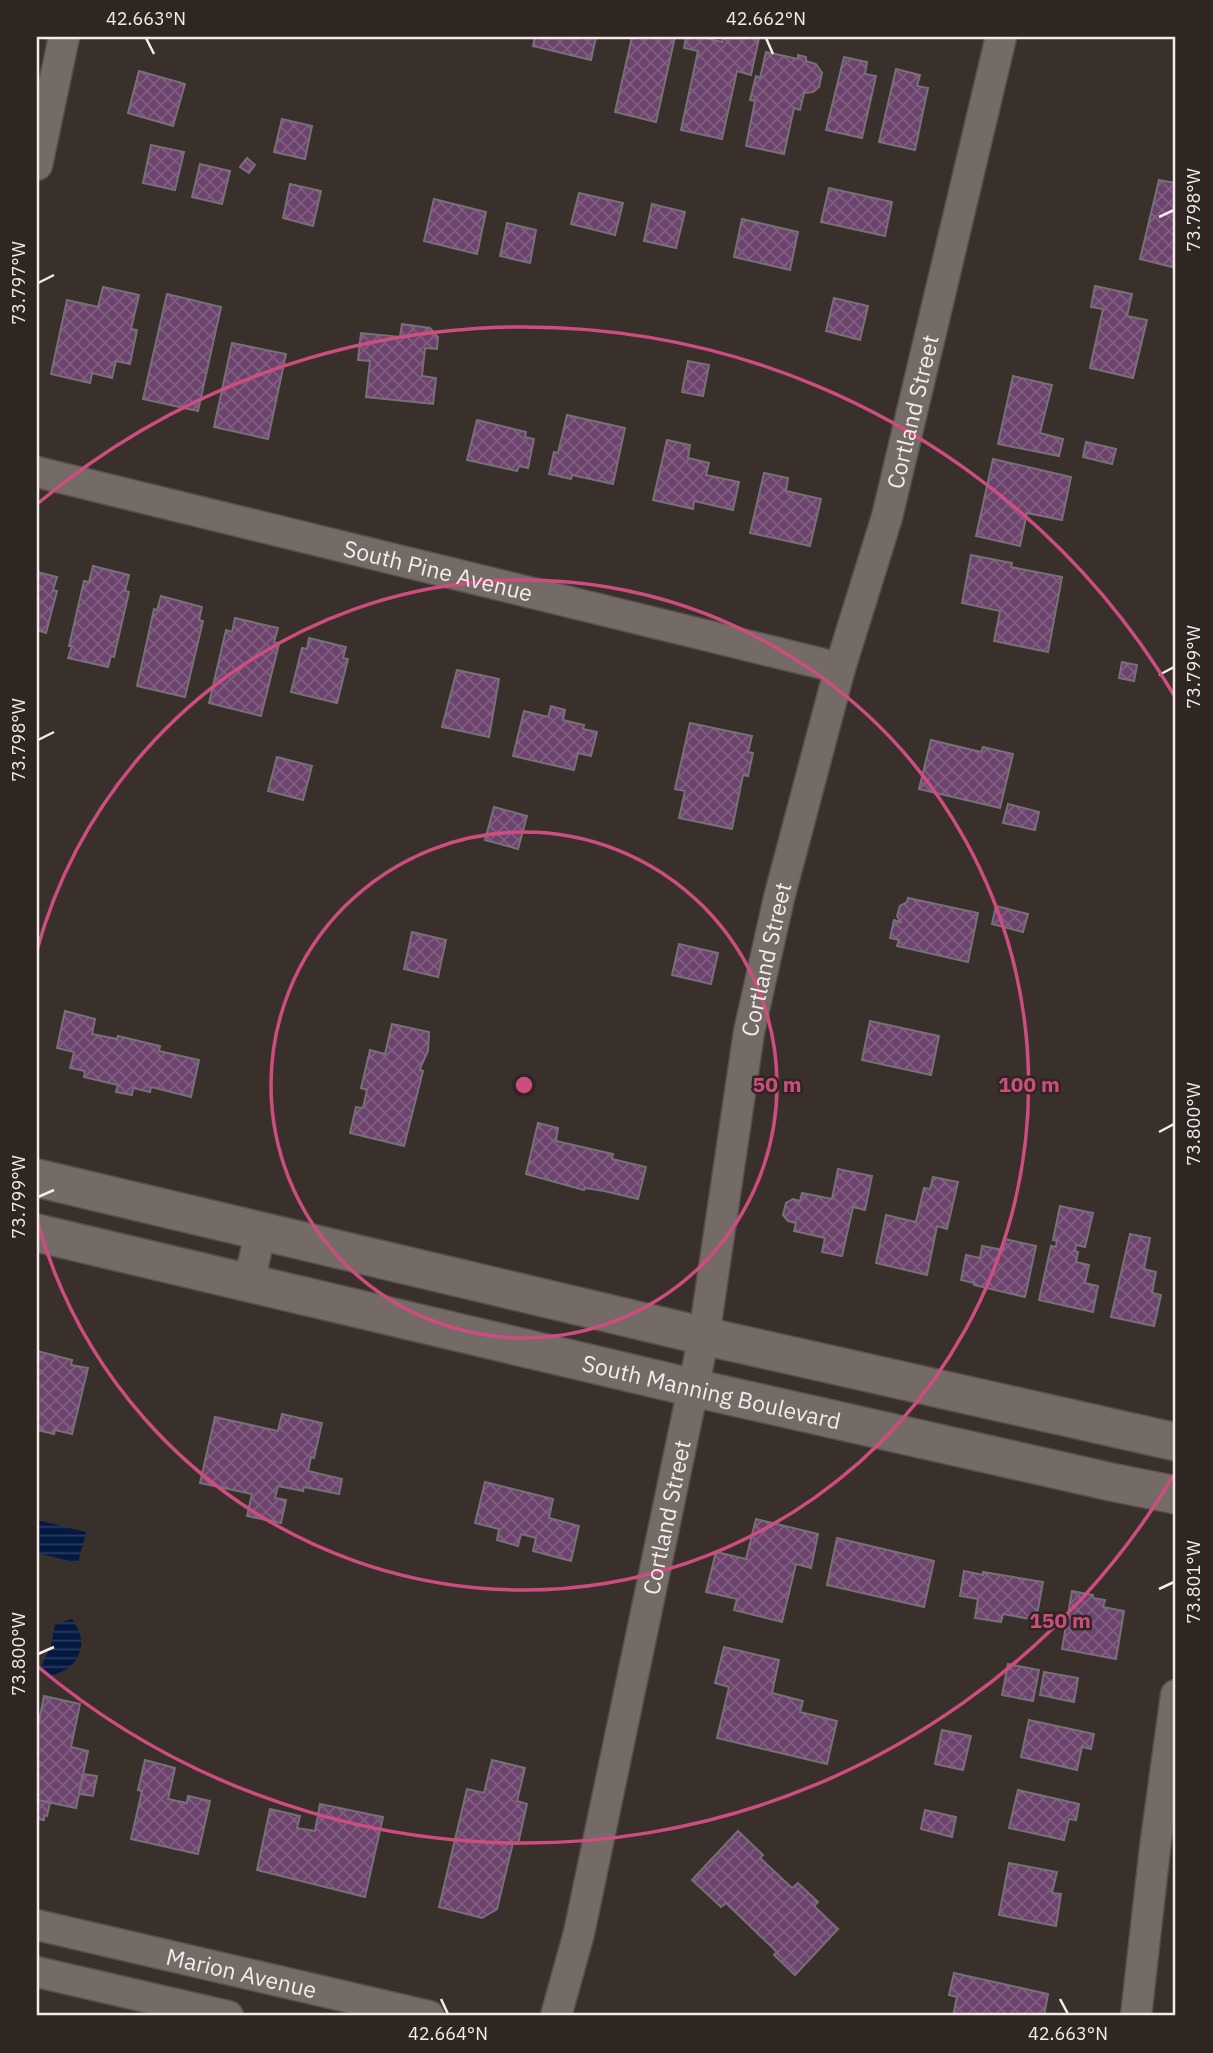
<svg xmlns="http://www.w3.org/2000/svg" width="1213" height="2053" viewBox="0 0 1213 2053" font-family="'IBM Plex Sans',sans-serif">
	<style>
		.water { fill: url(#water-rules) }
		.building { fill: url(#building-cross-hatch); stroke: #787078; stroke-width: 2 }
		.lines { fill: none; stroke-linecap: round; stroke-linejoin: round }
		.minor-casing { stroke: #574f4c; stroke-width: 33 }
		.tertiary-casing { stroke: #574f4c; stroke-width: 40 }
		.minor { stroke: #756b66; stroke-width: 30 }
		.tertiary { stroke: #756b66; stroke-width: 37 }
		.ticks { fill: none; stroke: #f3ecea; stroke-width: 2.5 }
		.ring { fill: none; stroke: #ce4d7f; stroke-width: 3.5 }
		.labels { text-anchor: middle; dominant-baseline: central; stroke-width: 5; stroke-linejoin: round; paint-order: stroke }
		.street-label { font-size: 23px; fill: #f3ecea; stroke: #2f2622 }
		.centre { fill: #ce4d7f; stroke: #2f2622; stroke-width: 3.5 }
		.ring-label { font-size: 21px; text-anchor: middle; font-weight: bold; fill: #ce4d7f; stroke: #2f2622; stroke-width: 5; stroke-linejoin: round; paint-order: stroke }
		.neatline { fill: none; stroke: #f3ecea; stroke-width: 2.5 }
		.ticks-label { font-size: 18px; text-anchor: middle; fill: #f3ecea }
	</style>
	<defs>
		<pattern id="water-rules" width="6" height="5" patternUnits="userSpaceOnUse" patternTransform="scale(1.75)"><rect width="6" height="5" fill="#041942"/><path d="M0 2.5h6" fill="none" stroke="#293b5d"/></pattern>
		<pattern id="building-cross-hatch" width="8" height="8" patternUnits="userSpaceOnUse" patternTransform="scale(1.75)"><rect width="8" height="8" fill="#6b436c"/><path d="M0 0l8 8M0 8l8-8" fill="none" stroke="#815e81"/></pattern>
	</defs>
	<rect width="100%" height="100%" fill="#39302b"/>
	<g class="water">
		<path d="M37,1520l49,12 -8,31 -41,-10z"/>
		<path d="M72,1619c13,17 13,36 -5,50 -5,4 -9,2 -14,8l-12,-10 10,-21 4,-22z"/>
	</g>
	<g class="building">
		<path d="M535,37h61l-5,23 -58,-14z"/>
		<path d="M632,37h43l-19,85 -41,-10z"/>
		<path d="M686,37h15l21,5 1,-5 36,1 -8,37 -14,-4 -15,68 -41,-9 17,-79 -14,-3z"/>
		<path d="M766,52l32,7v-4l8,2v4l10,3 6,9 -3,14 -6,5 -9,1 -4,17 -6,-2 -10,46 -38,-8 9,-45 -5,-1 6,-24 4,2z"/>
		<path d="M844,57l23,5 -2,12 11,2 -14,62 -36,-8z"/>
		<path d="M896,69l24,6 -3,11 11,2 -13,62 -36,-8z"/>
		<path d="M139,71l46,13 -12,42 -45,-13z"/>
		<path d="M282,119l30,7 -7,33 -31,-7z"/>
		<path d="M151,145l33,7 -9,38 -32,-7z"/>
		<path d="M247,158l8,7 -6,8 -9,-6z"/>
		<path d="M200,164l30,7 -8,33 -30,-7z"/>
		<path d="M1159,180l17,3v67l-4,17 -32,-8z"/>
		<path d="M290,184l31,7 -8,35 -30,-8z"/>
		<path d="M829,188l63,14 -7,34 -64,-14z"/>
		<path d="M579,193l44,10 -8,32 -44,-11z"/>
		<path d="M434,199l52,13 -9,42 -53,-13z"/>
		<path d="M652,204l33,8 -9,36 -32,-7z"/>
		<path d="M742,219l56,13 -8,38 -56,-13z"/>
		<path d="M507,223l29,7 -6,33 -30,-7z"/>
		<path d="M1095,286l37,8 -5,22 20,4 -14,58 -43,-10 13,-59 -12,-2z"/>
		<path d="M103,287l36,8 -8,34 6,1 -7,34 -14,-3 -4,17 -20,-5 -2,10 -39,-9 16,-74 31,7z"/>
		<path d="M167,294l54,13 -23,104 -55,-12z"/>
		<path d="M834,298l34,8 -8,34 -34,-9z"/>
		<path d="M402,324l28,4 8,9 -1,12 -12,-1 -3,28 14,2 -3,26 -67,-7 4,-36 -12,-1 3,-27 39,4z"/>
		<path d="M232,343l54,11 -18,85 -54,-12z"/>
		<path d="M688,361l21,4 -6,31 -21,-4z"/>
		<path d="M1013,376l39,9 -12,48 23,6 -4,17 -61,-12z"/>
		<path d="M567,415l58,13 -12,56 -41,-9 -1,4 -22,-5 5,-22 4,1z"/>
		<path d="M477,420l49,12 -1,5 9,2 -6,29 -9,-2 -2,5 -50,-11z"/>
		<path d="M667,440l23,5 -2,13 21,5 -3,12 33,7 -6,28 -39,-9 -1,8 -40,-9z"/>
		<path d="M1086,442l30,7 -4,15 -29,-7z"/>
		<path d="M993,459l78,18 -9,43 -35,-7 -7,33 -44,-10z"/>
		<path d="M764,473l24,5 -2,13 35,8 -11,47 -60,-13z"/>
		<path d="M971,555l41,8 -1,4 51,10 -14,75 -54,-11 6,-30 -38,-8z"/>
		<path d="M93,566l36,9 -4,16 4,1 -15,65 -3,-1 -3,11 -40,-9 4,-12h-3l15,-65 5,1z"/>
		<path d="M37,572l20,5 -4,13 4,1 -11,42 -9,-3z"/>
		<path d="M161,596l41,11 -3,13 4,1 -18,76 -48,-11 17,-77 3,1z"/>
		<path d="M235,618l43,10 -4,14 5,2 -18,72 -52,-13 17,-73 6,2z"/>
		<path d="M309,638l37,9 -3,11 5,1 -11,44 -46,-11 11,-44 5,1z"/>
		<path d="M1122,662l15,3 -3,16 -15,-3z"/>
		<path d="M457,670l42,9 -10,58 -47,-10z"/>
		<path d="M551,706l14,4 -2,10 21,5 -1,4 14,3 -6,24 -13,-3 -4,17 -61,-14 11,-45 24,6z"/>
		<path d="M690,723l62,13 -4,16 5,1 -5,23 -5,-1 -11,54 -53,-11 6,-27 -10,-2z"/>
		<path d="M931,740l50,12 2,-5 30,7 -13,54 -81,-19z"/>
		<path d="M277,757l35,9 -9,34 -35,-9z"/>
		<path d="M1008,804l31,8 -4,18 -32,-7z"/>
		<path d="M494,807l33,9 -9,33 -33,-9z"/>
		<path d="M908,898l70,15 -10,49 -71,-16 2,-6 -9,-2 4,-18 7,2 -4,-6 3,-10 7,-4z"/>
		<path d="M996,906l32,8 -5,18 -31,-8z"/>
		<path d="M412,932l34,8 -8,37 -34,-8z"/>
		<path d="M679,944l39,9 -7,31 -39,-9z"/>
		<path d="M65,1011l30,8 -3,15 25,5 1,-3 42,10 -1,5 40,9 -8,37 -40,-10 -1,5 -17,-4 -1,7 -16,-3 2,-7 -34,-8 1,-6 -15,-3 4,-16 -17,-4z"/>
		<path d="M870,1021l69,15 -8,39 -69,-15z"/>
		<path d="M392,1024l37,8 -1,19 -7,15 -1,4 3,1 -19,75 -54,-13 6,-26 7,1 4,-18 -6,-2 9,-38 15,4z"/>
		<path d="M538,1123l20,5 -2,13 57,13 -1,5 34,8 -8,32 -34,-8 -19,-3 -1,2 -58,-16z"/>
		<path d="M838,1169l34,7 -7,34 -12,-3 -11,49 -20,-4 3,-14 -31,-7 2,-8 -8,-2 -5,-6 3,-12 7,-4 7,2 2,-8 30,6z"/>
		<path d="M933,1177l25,5 -11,47 -10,-3 -10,49 -51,-12 10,-48 30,7 8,-34 6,1z"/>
		<path d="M1060,1206l33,7 -8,34 -9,-2 -1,6 3,1 -2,10 13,3 -4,18 13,3 -5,26 -54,-12 12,-54 5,1 1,-6 -4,-1z"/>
		<path d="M1130,1234l20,4 -6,31 12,3 -4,21 9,2 -7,31 -43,-9z"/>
		<path d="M1005,1239l31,7 -11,51 -51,-12v-2l-13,-3 5,-25 14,3 2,-12 21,4z"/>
		<path d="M37,1351l35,9 -1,5 17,3 -16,66 -17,-4 -1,4 -17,-4z"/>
		<path d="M282,1414l40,9 -8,35 -3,-1 -3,14 34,8 -3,15 -35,-7 -1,4 -25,-5 -3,12 11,2 -5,23 -34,-7 5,-22 -52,-11 15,-66 63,14z"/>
		<path d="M485,1482l68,17 -4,19 30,8 -8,35 -38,-10 3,-13 -15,-4 -3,12 -21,-6 2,-11 -24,-6z"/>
		<path d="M756,1519l62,15 -7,34 -15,-4 -14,58 -48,-12 3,-11 -31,-7 10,-40 30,7z"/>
		<path d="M837,1538l97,23 -10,46 -97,-22z"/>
		<path d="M964,1571l19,4v-3l60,10 -7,38 -33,-6 -2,8 -26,-4 3,-19 -18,-3z"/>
		<path d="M1072,1591l21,4v3l12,2 -2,7 21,4 -8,48 -54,-10z"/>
		<path d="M724,1647l55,13 -7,33 31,8 -3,11 37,9 -10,43 -110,-26 12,-51 -14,-4z"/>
		<path d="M1008,1664l31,6 -6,31 -31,-6z"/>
		<path d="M1044,1672l34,6 -4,24 -34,-7z"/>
		<path d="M44,1696l36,8 -9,43 17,4 -12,57 -39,-8v-69z"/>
		<path d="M1029,1720l65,14 -3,15 -9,-2 -5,23 -56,-13z"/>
		<path d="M942,1730l29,6 -8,34 -28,-6z"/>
		<path d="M145,1760l30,8 -7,31 19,4 1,-7 22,5 -12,53 -67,-15 11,-48 -4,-1z"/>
		<path d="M492,1760l33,8 -8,33 10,3 -9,40 -5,-1 -16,66 -15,9 -43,-11 28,-118 17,4z"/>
		<path d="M83,1774l14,2 -4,20 -14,-2z"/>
		<path d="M1018,1790l61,14 -3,16 -7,-1 -5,21 -55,-12z"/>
		<path d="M37,1800l13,3 -3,13 -3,-1v5l-7,-1z"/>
		<path d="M320,1804l63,13 -18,80 -108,-27 13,-61 30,7 -3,12 18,3z"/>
		<path d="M925,1810l31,7 -4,20 -31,-8z"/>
		<path d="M738,1831l25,24 -3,3 32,30 6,-5 20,19 -4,4 24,23 -43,46 -21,-20 3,-3 -51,-49 -5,4 -29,-27z"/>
		<path d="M1009,1863l48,9 -5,21 9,1 -5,32 -57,-11z"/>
		<path d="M954,1973l94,21 -4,22h-91l4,-19 -8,-2z"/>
	</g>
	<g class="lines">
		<g class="minor-casing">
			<g id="minor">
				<path d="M37,165l27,-128"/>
				<path id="s1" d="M37,472l803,196"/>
				<path d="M249,1282l12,-52"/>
				<path id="s2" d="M37,1925l392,91"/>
				<path d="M37,1972l191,44"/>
				<path id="s3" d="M556,2016l23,-83 125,-597 45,-304 30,-134 61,-230 47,-151 114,-480"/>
				<path d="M1136,2016l19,-168 21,-153"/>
			</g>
		</g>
		<g class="tertiary-casing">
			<g id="tertiary">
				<path d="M37,1178l667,158 472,106"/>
				<path id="s4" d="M37,1233l657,155 417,94 65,13"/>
			</g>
		</g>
		<use href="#minor" class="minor"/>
		<use href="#tertiary" class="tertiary"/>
	</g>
	<path class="ticks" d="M146,38l8,16M766,38l7,16M1159,217l15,-7M38,283l16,-8M1159,675l15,-8M38,740l16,-8M1159,1132l15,-8M38,1197l16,-7M1159,1589l15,-7M38,1654l16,-7M441,1999l7,15M1060,1999l8,15"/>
	<g class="ring">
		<circle cx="524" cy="1085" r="253"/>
		<path d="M37 950A505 505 0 1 1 37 1220"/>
		<path d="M1174 1475A758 758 0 0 1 37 1666M37 504A758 758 0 0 1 1174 695"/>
	</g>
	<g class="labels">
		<g class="street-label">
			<text stroke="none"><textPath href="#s3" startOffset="1645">Cortland Street</textPath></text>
			<text stroke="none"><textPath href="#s1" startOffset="413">South Pine Avenue</textPath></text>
			<text stroke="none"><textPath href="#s3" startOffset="1078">Cortland Street</textPath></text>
			<text stroke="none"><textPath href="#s4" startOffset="693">South Manning Boulevard</textPath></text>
			<text stroke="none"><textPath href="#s3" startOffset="511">Cortland Street</textPath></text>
			<text stroke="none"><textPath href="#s2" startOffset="210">Marion Avenue</textPath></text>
		</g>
	</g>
	<circle cx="524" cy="1085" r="10" class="centre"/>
	<g class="ring-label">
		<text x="777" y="1092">50 m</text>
		<text x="1029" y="1092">100 m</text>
		<text x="1060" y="1628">150 m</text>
	</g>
	<rect width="1213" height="2053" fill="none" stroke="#2f2622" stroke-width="77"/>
	<rect x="38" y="38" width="1136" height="1976" class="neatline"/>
	<g class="ticks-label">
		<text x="146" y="25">42.663°N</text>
		<text x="766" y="25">42.662°N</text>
		<text transform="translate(1194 210) rotate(-90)" y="6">73.798°W</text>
		<text transform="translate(19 283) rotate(-90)" y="6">73.797°W</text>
		<text transform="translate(1194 667) rotate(-90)" y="6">73.799°W</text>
		<text transform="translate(19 740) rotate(-90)" y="6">73.798°W</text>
		<text transform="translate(1194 1124) rotate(-90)" y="6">73.800°W</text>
		<text transform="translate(19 1197) rotate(-90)" y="6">73.799°W</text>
		<text transform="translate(1194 1582) rotate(-90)" y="6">73.801°W</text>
		<text transform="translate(19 1654) rotate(-90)" y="6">73.800°W</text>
		<text x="448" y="2040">42.664°N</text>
		<text x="1068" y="2040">42.663°N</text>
	</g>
</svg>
